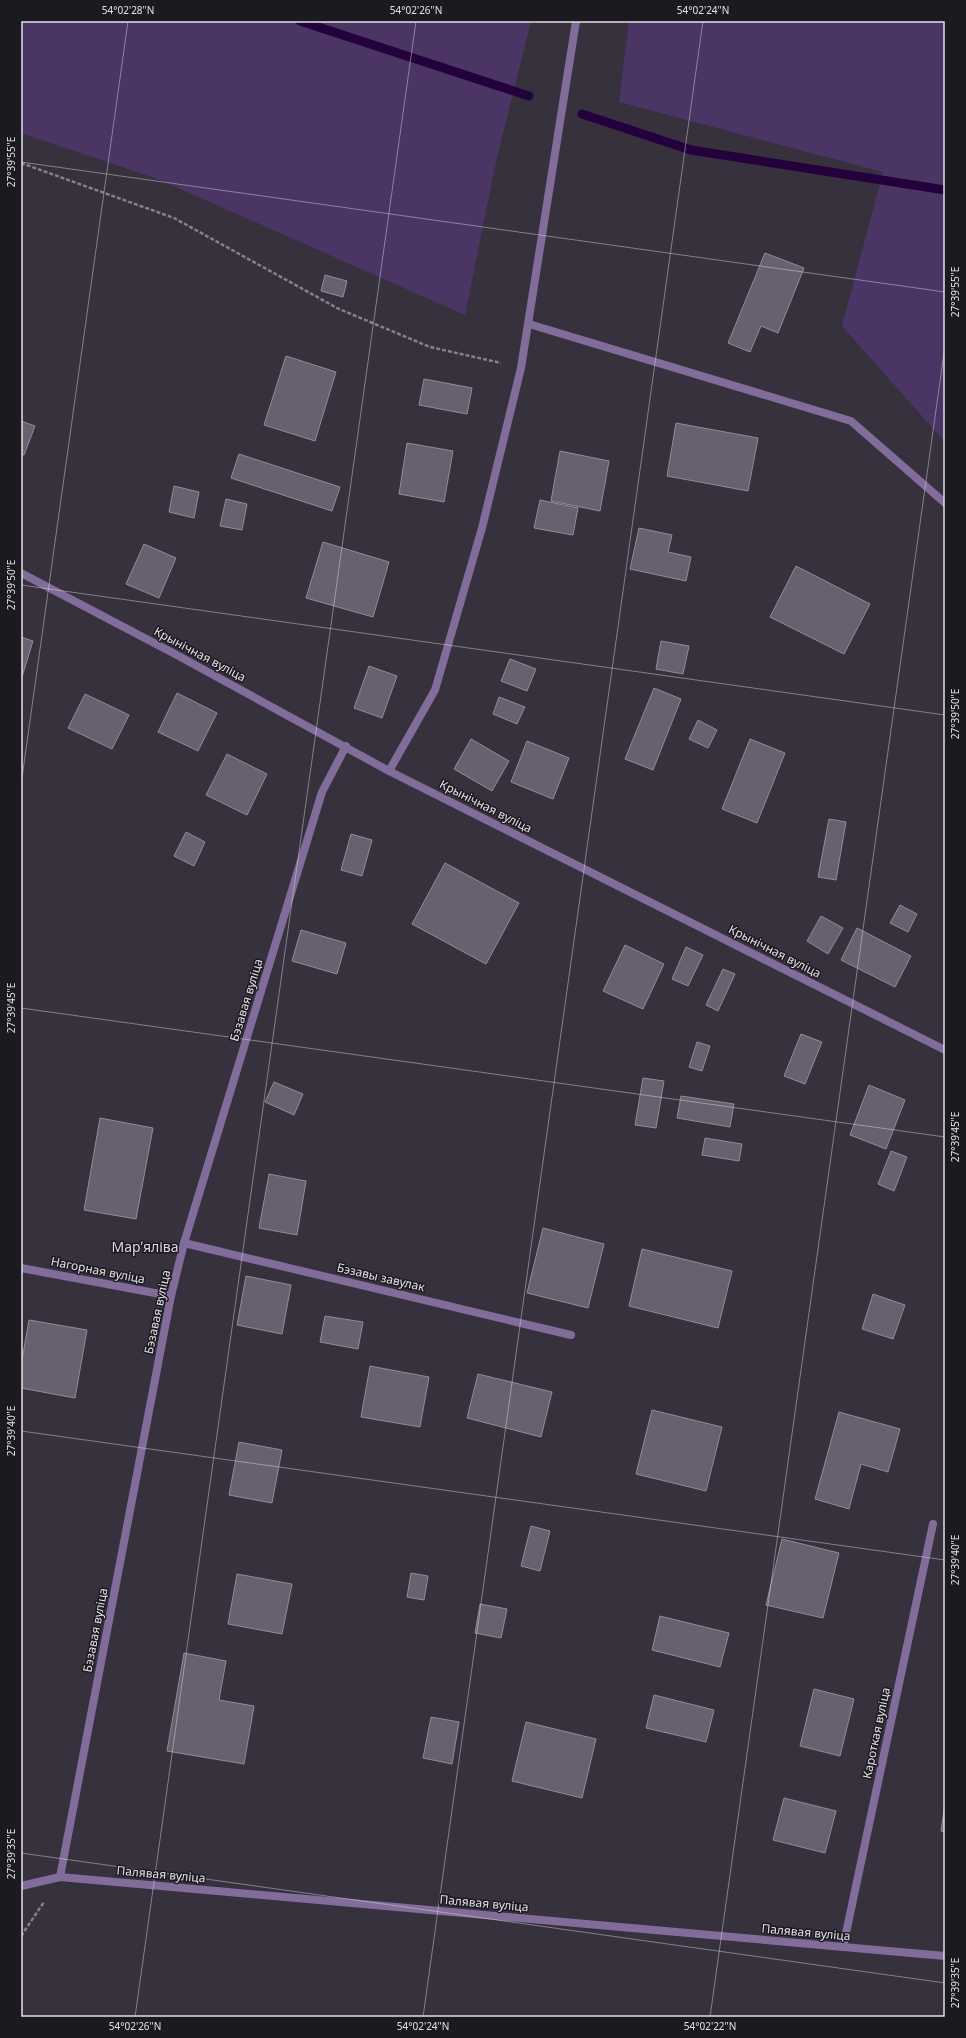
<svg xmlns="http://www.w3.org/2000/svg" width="966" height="2038" viewBox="0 0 966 2038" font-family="'Noto Sans',sans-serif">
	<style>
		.green { fill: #4b3564 }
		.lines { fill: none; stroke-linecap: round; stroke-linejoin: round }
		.stream { stroke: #22013c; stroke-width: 9 }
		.building { fill: #67616f; stroke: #928b9b }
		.path { stroke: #85808b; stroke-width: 2.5; stroke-dasharray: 4 2; stroke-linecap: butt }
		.service { stroke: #816c9a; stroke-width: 8 }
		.minor { stroke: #816c9a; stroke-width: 8 }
		.ticks { fill: none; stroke: #e3dfe8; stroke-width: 1; stroke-opacity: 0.45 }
		.labels { text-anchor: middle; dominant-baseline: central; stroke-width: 3; stroke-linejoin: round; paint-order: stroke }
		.street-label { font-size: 12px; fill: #e3dfe8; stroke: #1c1a20 }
		.quarter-label { font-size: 14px; fill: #ddd6e7; stroke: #1c1a20 }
		.neatline { fill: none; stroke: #e3dfe8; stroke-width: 1.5 }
		.ticks-label { font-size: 10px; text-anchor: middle; fill: #e3dfe8 }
	</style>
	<rect width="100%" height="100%" fill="#36313d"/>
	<g class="green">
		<path d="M21,21h510l-35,141 -31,153 -307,-136 -137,-46z"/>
		<path d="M629,21h316v421l-103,-116 41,-154 -264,-70z"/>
	</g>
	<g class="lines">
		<g class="stream">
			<path d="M300,21l229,75"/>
			<path d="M582,114l109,36 254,40"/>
		</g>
	</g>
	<g class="building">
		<path d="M765,253l39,15 -26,65 -17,-7 -11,26 -22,-9z"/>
		<path d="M325,275l22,6 -4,16 -22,-6z"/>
		<path d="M286,356l50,16 -21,69 -51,-16z"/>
		<path d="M424,379l48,9 -5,26 -48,-9z"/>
		<path d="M21,421l14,5 -11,29 -3,-1z"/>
		<path d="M676,423l82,15 -10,53 -81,-15z"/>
		<path d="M407,443l46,8 -9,51 -45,-8z"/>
		<path d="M560,451l49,10 -9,50 -49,-10z"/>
		<path d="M239,454l101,33 -8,24 -101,-33z"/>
		<path d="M174,486l25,6 -5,26 -25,-6z"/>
		<path d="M226,499l21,5 -5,26 -22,-4z"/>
		<path d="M540,500l38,8 -5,27 -39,-7z"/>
		<path d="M639,528l33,7 -4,17 23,5 -5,24 -56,-12z"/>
		<path d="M323,542l66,20 -16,55 -67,-19z"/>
		<path d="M144,544l32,14 -17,40 -33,-14z"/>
		<path d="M796,566l74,38 -26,50 -74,-37z"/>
		<path d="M21,637l12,4 -12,39z"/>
		<path d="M661,641l28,5 -6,28 -27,-5z"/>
		<path d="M510,659l26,10 -9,22 -26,-10z"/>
		<path d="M369,666l28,10 -15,42 -28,-10z"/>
		<path d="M654,688l27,11 -28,71 -28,-11z"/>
		<path d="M177,693l40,20 -19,38 -40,-19z"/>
		<path d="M85,694l44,21 -17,34 -44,-21z"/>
		<path d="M499,697l26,10 -8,17 -24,-10z"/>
		<path d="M698,720l19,10 -9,18 -19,-9z"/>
		<path d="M471,739l38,22 -17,30 -38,-22z"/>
		<path d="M750,739l35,14 -28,70 -35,-14z"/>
		<path d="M527,741l42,17 -16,41 -42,-17z"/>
		<path d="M227,754l40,20 -20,41 -41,-20z"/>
		<path d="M829,819l17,3 -10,58 -18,-3z"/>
		<path d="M186,832l19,10 -11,24 -20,-10z"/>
		<path d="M351,834l21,6 -10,36 -21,-6z"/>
		<path d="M445,863l74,40 -33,61 -74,-40z"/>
		<path d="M900,905l17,9 -9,18 -18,-9z"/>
		<path d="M821,916l22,12 -15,26 -21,-13z"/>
		<path d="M857,928l54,28 -16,31 -54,-27z"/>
		<path d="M301,930l45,13 -9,31 -45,-13z"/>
		<path d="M625,945l39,19 -21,45 -40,-18z"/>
		<path d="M686,947l17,8 -15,31 -16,-7z"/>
		<path d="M723,969l12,5 -17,37 -12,-6z"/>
		<path d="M801,1034l21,8 -17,42 -21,-8z"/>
		<path d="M697,1042l13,4 -8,25 -13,-4z"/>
		<path d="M643,1078l21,3 -8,47 -21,-3z"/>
		<path d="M274,1082l29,12 -9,21 -29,-13z"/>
		<path d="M869,1085l36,15 -19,49 -36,-14z"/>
		<path d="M681,1096l53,8 -4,23 -53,-9z"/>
		<path d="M100,1118l53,10 -17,91 -52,-9z"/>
		<path d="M705,1138l37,6 -3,17 -37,-6z"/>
		<path d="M891,1151l16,6 -13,34 -16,-7z"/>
		<path d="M269,1174l37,7 -9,54 -38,-7z"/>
		<path d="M543,1228l61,16 -16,64 -61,-15z"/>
		<path d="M642,1249l90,22 -14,57 -89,-22z"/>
		<path d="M246,1276l45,9 -9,49 -45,-9z"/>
		<path d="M873,1294l32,11 -12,34 -31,-10z"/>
		<path d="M325,1316l38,6 -5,27 -38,-7z"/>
		<path d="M29,1320l58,10 -12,68 -54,-10v-22z"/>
		<path d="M370,1366l59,11 -9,50 -59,-10z"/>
		<path d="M478,1374l74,18 -11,45 -74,-19z"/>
		<path d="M652,1410l70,17 -16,64 -70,-17z"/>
		<path d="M839,1412l61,17 -12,43 -27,-8 -12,45 -34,-10z"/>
		<path d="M239,1442l43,8 -10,53 -43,-8z"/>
		<path d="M531,1526l19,5 -10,40 -19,-5z"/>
		<path d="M782,1539l57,14 -16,65 -57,-13z"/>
		<path d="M411,1573l17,3 -4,24 -17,-3z"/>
		<path d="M237,1574l55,10 -10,50 -54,-10z"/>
		<path d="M480,1604l27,5 -6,29 -26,-5z"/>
		<path d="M660,1616l69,17 -9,34 -68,-17z"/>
		<path d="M184,1653l42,8 -7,39 35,6 -10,58 -77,-13z"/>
		<path d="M814,1689l40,10 -14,57 -40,-10z"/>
		<path d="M654,1695l60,15 -8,32 -60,-14z"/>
		<path d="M431,1717l28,5 -7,42 -29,-6z"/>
		<path d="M526,1722l70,17 -14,59 -70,-17z"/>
		<path d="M784,1798l52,13 -11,42 -52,-13z"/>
		<path d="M945,1804v28l-4,-1z"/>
	</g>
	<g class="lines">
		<g class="path">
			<path d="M21,163l153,55 165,91 91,38 71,16"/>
			<path d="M21,1936l23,-34"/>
		</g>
		<path class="service" d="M529,324l322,97 94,82"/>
		<g class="minor">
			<path d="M21,573l154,81 214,117 556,279"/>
			<path d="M389,771l46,-81 47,-162 39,-160 55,-347"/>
			<path d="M184,1243l387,92"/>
			<path d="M21,1268l150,28"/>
			<path d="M60,1877l111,-581 13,-53 138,-451 24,-46"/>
			<path d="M21,1886l39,-9 885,79"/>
			<path d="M843,1947l90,-423"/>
		</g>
	</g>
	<path class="ticks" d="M21,162l924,130M21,585l924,130M21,785l107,-764M21,1008l924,129M21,1431l924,129M21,1853l924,130M135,2017l281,-1996M423,2017l280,-1996M710,2017l235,-1671"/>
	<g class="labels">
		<g class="street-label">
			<text transform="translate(200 654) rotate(28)">Крынічная вуліца</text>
			<text transform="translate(486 806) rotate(27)">Крынічная вуліца</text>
			<text transform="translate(775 951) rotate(27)">Крынічная вуліца</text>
			<text transform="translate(246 1000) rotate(-73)">Бэзавая вуліца</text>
			<text transform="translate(98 1270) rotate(11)">Нагорная вуліца</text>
			<text transform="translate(381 1277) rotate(13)">Бэзавы завулак</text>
			<text transform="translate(157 1312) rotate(-78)">Бэзавая вуліца</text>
			<text transform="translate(95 1630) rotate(-79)">Бэзавая вуліца</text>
			<text transform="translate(876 1733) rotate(-78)">Кароткая вуліца</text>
			<text transform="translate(161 1874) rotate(5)">Палявая вуліца</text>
			<text transform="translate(484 1903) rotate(5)">Палявая вуліца</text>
			<text transform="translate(806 1932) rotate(5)">Палявая вуліца</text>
		</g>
		<g class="quarter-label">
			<text x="145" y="1246">Марʼяліва</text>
		</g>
	</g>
	<rect width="966" height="2038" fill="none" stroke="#1c1a20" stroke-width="44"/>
	<rect x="22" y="22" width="922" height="1994" class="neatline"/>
	<g class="ticks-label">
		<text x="128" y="14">54°02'28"N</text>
		<text x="416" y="14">54°02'26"N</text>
		<text x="703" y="14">54°02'24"N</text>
		<text transform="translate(11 162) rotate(-90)" y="4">27°39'55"E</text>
		<text transform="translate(955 292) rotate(-90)" y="4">27°39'55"E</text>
		<text transform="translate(11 585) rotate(-90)" y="4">27°39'50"E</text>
		<text transform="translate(955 714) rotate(-90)" y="4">27°39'50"E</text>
		<text transform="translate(11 1008) rotate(-90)" y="4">27°39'45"E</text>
		<text transform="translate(955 1137) rotate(-90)" y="4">27°39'45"E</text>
		<text transform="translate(11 1431) rotate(-90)" y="4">27°39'40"E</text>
		<text transform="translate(955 1560) rotate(-90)" y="4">27°39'40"E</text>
		<text transform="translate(11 1854) rotate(-90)" y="4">27°39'35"E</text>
		<text transform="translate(955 1983) rotate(-90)" y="4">27°39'35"E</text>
		<text x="135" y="2030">54°02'26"N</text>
		<text x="423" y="2030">54°02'24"N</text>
		<text x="710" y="2030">54°02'22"N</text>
	</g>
</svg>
